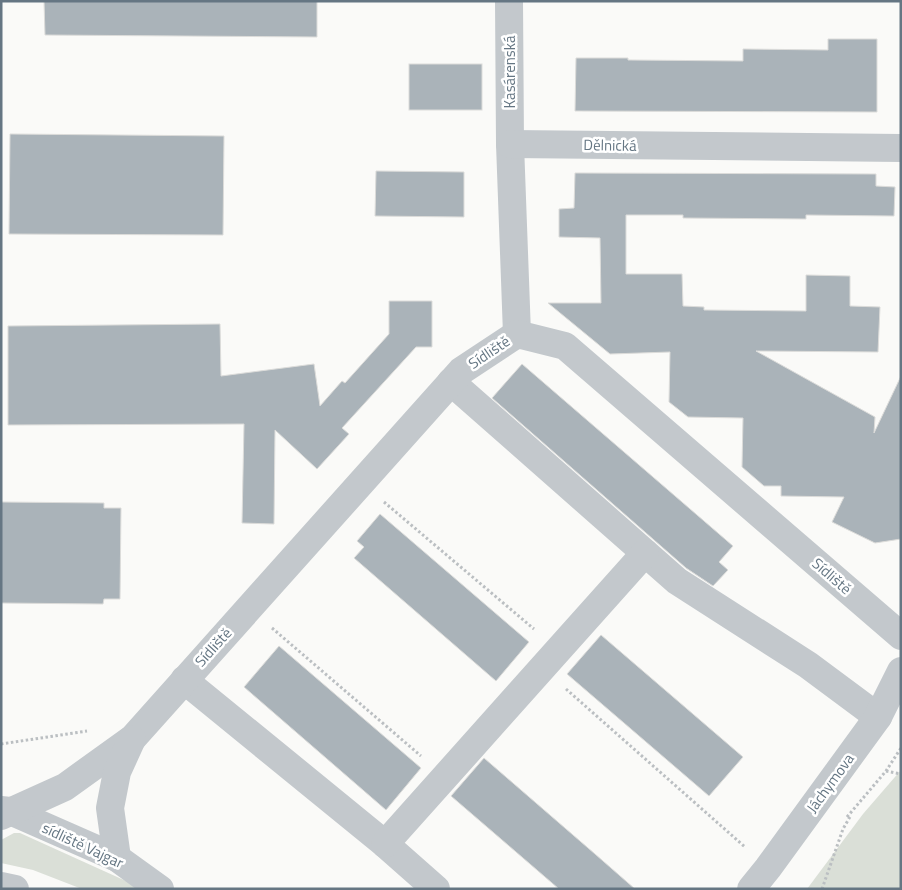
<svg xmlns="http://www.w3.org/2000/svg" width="902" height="890" viewBox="0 0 902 890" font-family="'Titillium Web',sans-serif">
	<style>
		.green { fill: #dadfd7 }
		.building { fill: #aab3b9; stroke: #dcdcda }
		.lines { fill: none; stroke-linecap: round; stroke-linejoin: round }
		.path { stroke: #bbbfc2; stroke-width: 3; stroke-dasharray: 2.5 2.5; stroke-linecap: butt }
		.minor { stroke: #c3c8cc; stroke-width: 28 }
		.labels { text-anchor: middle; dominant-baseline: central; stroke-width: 5; stroke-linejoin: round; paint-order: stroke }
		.street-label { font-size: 15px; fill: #657683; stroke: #fff }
	</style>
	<rect width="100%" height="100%" fill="#fafaf8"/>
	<g class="green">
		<path d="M901,770v119h-94l56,-75z"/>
		<path d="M14,833h6l106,48 12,8h-56l-49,-19 -32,-7v-23z"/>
	</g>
	<g class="building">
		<path d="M44,1h273v36l-272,-2z"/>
		<path d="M828,39h49v73l-302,-1 1,-53h52v2l115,1v-12l85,1z"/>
		<rect x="409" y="64" width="73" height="46"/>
		<path d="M10,134l214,2 -1,99 -214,-1z"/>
		<path d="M376,171l88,1v45l-89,-1z"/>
		<path d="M575,173l301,1v12l19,1 -1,29 -88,-1v4l-123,-1v-3h-57v59h56l1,32 21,1v3l102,1v-36l44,1v30l30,1 -2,45 -122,-1 119,66 -1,16 27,-57v163l-26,4 -43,-21 12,-25 -63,-1v-10h-17l-22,-19 1,-49 -55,-1 -19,-15 1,-50 -60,2 -62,-51h53l-1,-65 -41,-1v-28l15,-1z"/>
		<path d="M389,301h43v46h-16l-74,81 7,6 -32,35 -42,-39 -1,94 -32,-1 2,-99 -236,1v-99l212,-2 1,52 93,-12 6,42 22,-25 3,2 44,-49z"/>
		<path d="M522,364l211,182 -14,16 9,8 -15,16 -27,-18 -194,-170z"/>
		<path d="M1,502l103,1v5h17l-1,91h-16l-1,5 -102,-1z"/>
		<path d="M380,514l149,128 -33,39 -142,-123 10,-11 -7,-6z"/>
		<path d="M601,635l142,122 -34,39 -142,-122z"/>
		<path d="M279,646l142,122 -35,42 -142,-123z"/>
		<path d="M484,758l111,96 40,35h-76l-108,-93z"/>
	</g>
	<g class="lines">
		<g class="path">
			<path d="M384,502l150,127"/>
			<path d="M272,628l149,128"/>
			<path d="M566,689l179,158"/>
			<path d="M1,744l86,-13"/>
			<path d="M886,771l15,3"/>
			<path d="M847,817l39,-46 15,-23"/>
			<path d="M822,889l21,-60 8,-14"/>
		</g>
		<g class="minor">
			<path d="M509,1l1,143 7,190"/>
			<path d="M510,144l391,4"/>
			<path d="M451,382l226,199 131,84 70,52"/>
			<path d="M184,680l201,164 51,45"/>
			<path d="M1,810l9,1 107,47 43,31"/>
			<path d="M1,816l64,-29 68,-49 328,-367 56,-37 48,12 336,290"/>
			<path d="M385,844l260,-291"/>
			<path d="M117,858l-7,-50 7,-36 15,-33"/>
			<path d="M1,886l14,3"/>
			<path d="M751,889l17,-21 110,-151 23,-46"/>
		</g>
	</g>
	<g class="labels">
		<g class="street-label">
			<text transform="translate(509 72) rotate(-90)">Kasárenská</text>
			<text transform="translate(610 145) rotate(1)">Dělnická</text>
			<text transform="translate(489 352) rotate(-34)">Sídliště</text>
			<text transform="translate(832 576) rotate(41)">Sídliště</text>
			<text transform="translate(213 647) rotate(-48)">Sídliště</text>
			<text transform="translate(830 783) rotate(-54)">Jáchymova</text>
			<text transform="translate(83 845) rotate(25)">sídliště Vajgar</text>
		</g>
	</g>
	<rect width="902" height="890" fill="none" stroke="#657683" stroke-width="5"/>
</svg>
